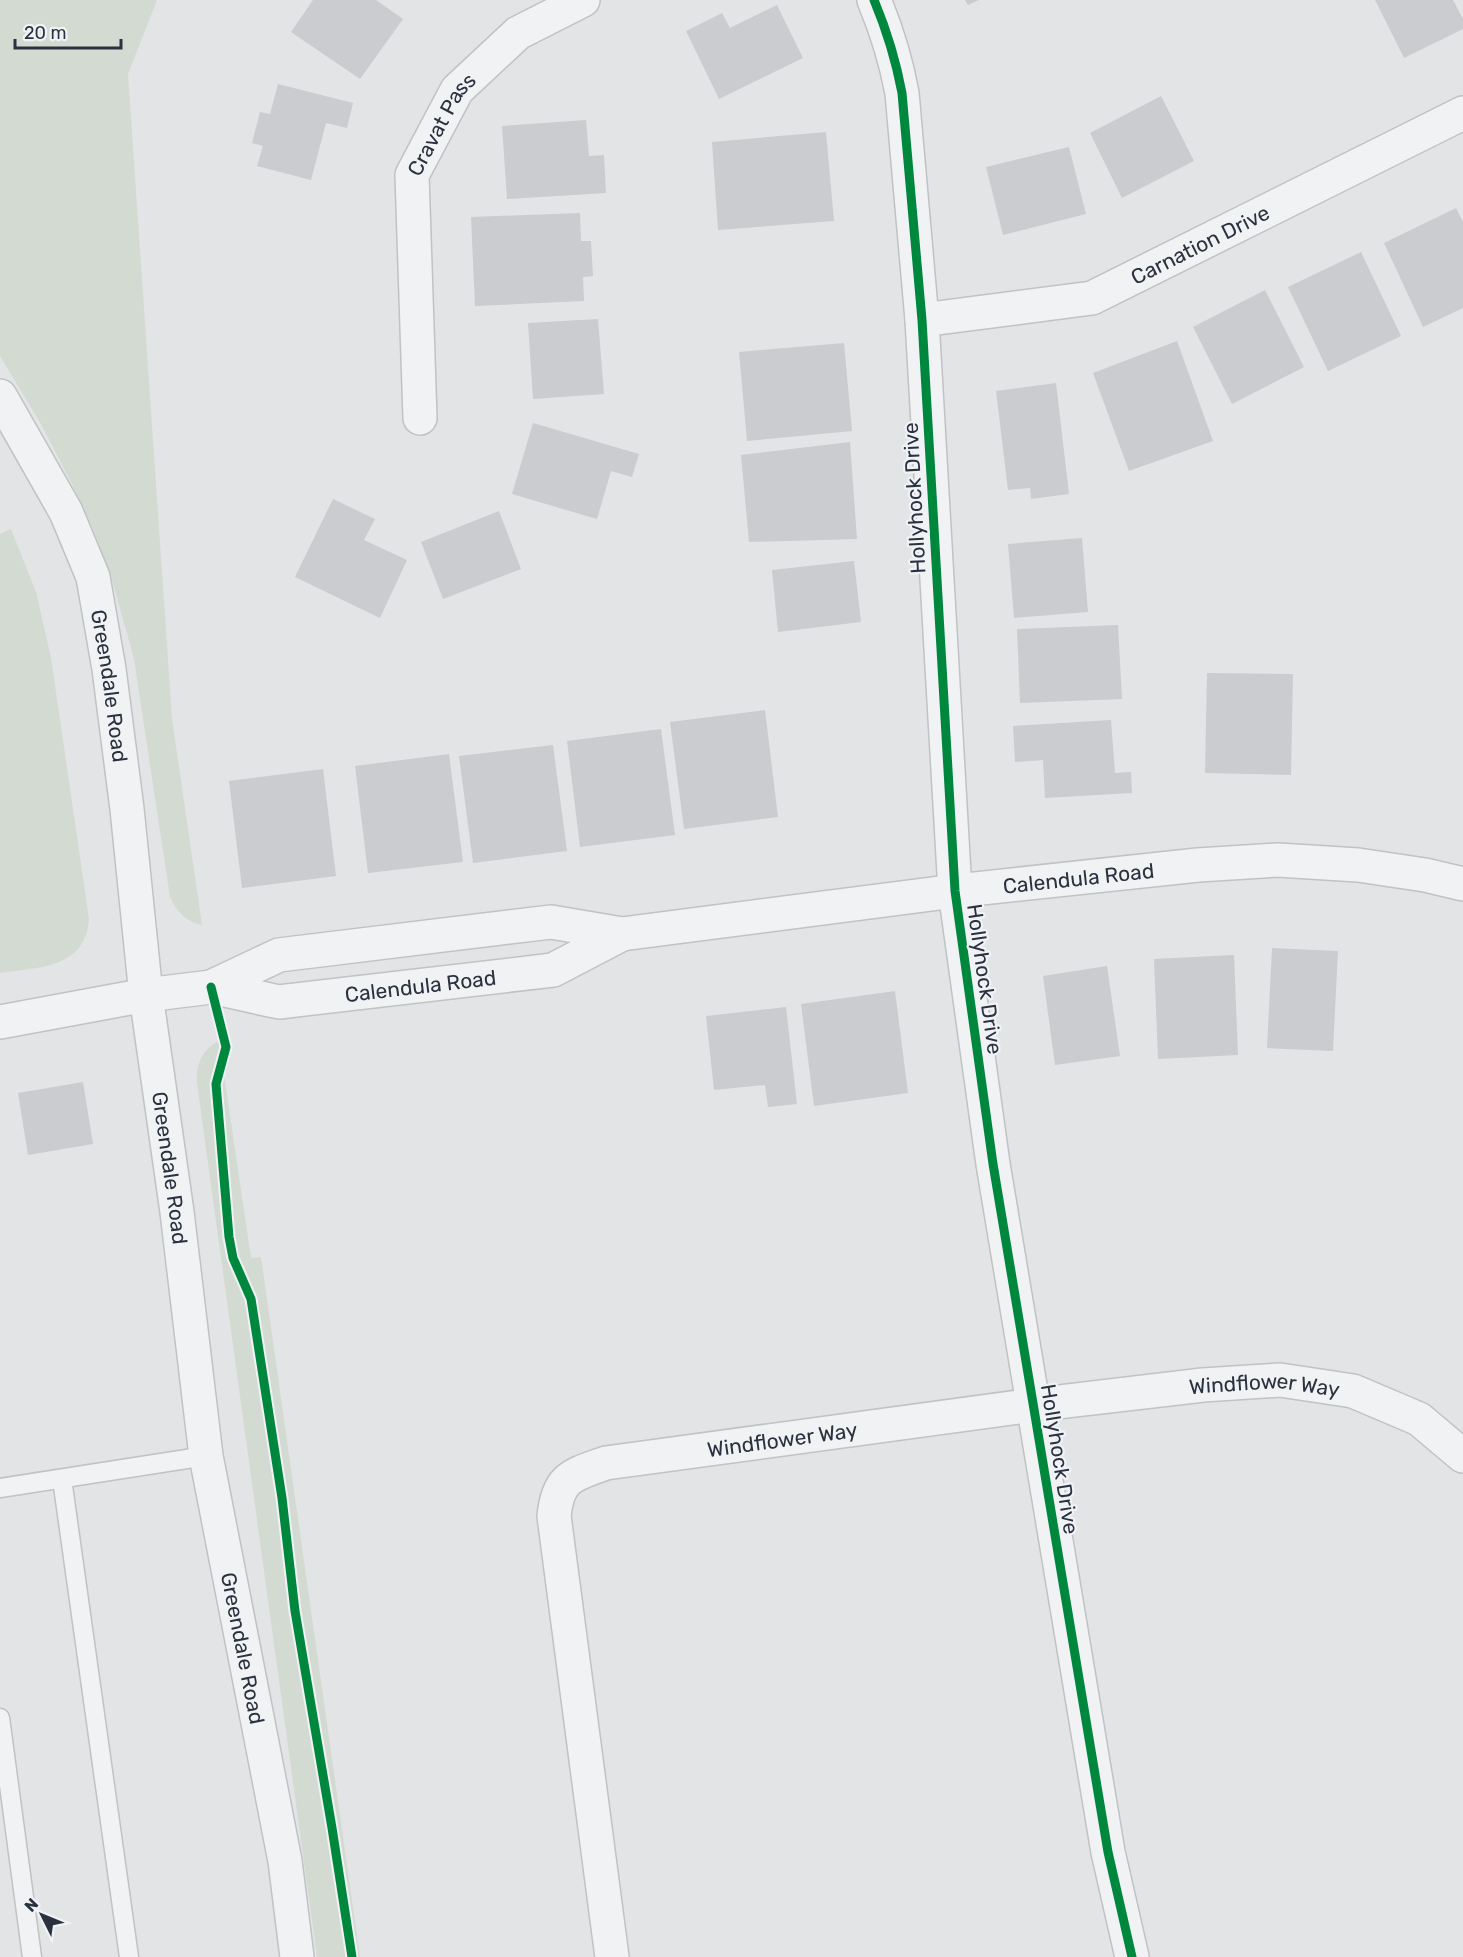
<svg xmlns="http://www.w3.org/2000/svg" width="1463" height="1957" viewBox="0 0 1463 1957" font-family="Rubik,sans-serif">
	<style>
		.green { fill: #d3dad2 }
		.building { fill: #cacccf }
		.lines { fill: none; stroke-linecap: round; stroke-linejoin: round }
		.service-casing { stroke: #c0c2c4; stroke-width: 21 }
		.minor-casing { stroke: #c0c2c4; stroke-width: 36 }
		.tertiary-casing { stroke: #c0c2c4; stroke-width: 36 }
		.service { stroke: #f1f2f4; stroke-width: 18 }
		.minor { stroke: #f1f2f4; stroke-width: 33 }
		.tertiary { stroke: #f1f2f4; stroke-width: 33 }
		.cycleway-casing { stroke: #f0f2f6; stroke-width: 13 }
		.cycleway { stroke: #00873e; stroke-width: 9 }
		.labels { text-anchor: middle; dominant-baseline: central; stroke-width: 4.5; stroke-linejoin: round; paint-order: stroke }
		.street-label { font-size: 21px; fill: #2a323f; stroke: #f0f2f6 }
	</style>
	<rect width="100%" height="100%" fill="#e2e4e6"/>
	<g class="green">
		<path d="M0,0h157l-29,74 44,645 30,206c-16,-3 -25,-13 -32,-28l-36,-238 -23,-83 -18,-47 -21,-45 -31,-60 -41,-68z"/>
		<path d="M11,529l25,63 15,66 38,261c-4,50 -50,48 -89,54v-439z"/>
		<path d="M219,1041l32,217 10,-1 99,700h-43l-120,-874c-1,-18 5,-34 22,-42z"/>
	</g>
	<g class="building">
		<path d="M313,0h63l27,19 -43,60 -69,-47z"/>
		<path d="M965,0h14l-11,5z"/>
		<path d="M1375,0h78l10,19v10l-59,29z"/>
		<path d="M777,5l26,53 -84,41 -33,-68 36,-18 8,15z"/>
		<path d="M278,84l75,19 -6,25 -21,-5 -15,57 -54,-14 6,-20 -11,-3 8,-31 10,2z"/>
		<path d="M1161,96l33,65 -72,37 -32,-65z"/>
		<path d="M586,120l3,36 15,-1 2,38 -99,6 -5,-73z"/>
		<path d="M826,132l8,89 -116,9 -6,-88z"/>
		<path d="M1069,147l17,67 -83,21 -17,-68z"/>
		<path d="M1456,208l7,14v86l-40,19 -39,-84z"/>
		<path d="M580,213l1,28h10l2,35 -10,1 1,24 -109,5 -4,-89z"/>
		<path d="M1361,252l40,84 -73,35 -40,-84z"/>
		<path d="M1265,290l39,77 -72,37 -39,-77z"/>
		<path d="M598,319l6,75 -71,5 -5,-76z"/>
		<path d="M1177,341l36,100 -84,30 -36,-98z"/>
		<path d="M844,343l8,88 -105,10 -8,-89z"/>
		<path d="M1056,383l13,111 -38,5 -1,-11 -22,2 -12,-99z"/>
		<path d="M533,423l106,31 -7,23 -21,-6 -14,48 -85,-25z"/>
		<path d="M850,442l7,97 -108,3 -8,-87z"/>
		<path d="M333,499l42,20 -11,21 43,20 -27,58 -85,-41z"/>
		<path d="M499,511l22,58 -78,30 -22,-57z"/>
		<path d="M1082,538l6,74 -74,6 -6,-74z"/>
		<path d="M854,561l7,61 -83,10 -6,-62z"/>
		<path d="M1118,625l4,74 -102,4 -3,-74z"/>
		<path d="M1207,673l86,1 -2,101 -86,-2z"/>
		<path d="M765,710l13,107 -94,12 -14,-107z"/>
		<path d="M1111,720l4,53 16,-1 1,21 -87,5 -2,-38 -28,2 -2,-36z"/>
		<path d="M661,729l14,106 -95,12 -13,-106z"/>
		<path d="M553,745l14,106 -94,12 -14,-107z"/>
		<path d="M449,754l14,108 -95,11 -13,-107z"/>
		<path d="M323,769l13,107 -94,12 -13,-107z"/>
		<path d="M1272,948l66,3 -5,100 -66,-3z"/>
		<path d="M1234,955l4,100 -80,4 -4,-100z"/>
		<path d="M1107,966l13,90 -65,9 -12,-89z"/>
		<path d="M895,991l13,102 -94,13 -13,-102z"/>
		<path d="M786,1007l11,97 -29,3 -3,-22 -51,5 -8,-74z"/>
		<path d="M83,1082l10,62 -65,11 -10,-62z"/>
	</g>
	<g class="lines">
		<g class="service-casing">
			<g id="service">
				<path d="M62,1479l67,478"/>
				<path d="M0,1488l206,-32"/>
				<path d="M0,1718l32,239"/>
			</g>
		</g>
		<g class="minor-casing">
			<g id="minor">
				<path d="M874,0c13,31 22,61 28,93l20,227 33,571 38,273 115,688 24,105"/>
				<path id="s1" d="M922,320l170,-22 371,-185"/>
				<path id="s2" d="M420,418l-8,-243 45,-85 61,-57 65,-33"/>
				<path id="s3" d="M211,987l68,15 274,-32 69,-36"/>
				<path id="s4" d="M0,1022l146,-27 65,-8 68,-32 272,-33 71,12 333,-43 243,-26 80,-5 80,5 67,10 38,9"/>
				<path id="s5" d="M612,1957l-58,-441c4,-39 18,-41 52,-53l427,-58 170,-20 77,-5 73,11 66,28 44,37"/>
			</g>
		</g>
		<g class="tertiary-casing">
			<g id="tertiary">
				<path id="s6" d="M0,396l66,116 27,65 16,92 18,140 19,186 31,217 29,244 79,405 12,96"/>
			</g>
		</g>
		<use href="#service" class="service"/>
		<use href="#minor" class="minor"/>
		<use href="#tertiary" class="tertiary"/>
		<g class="cycleway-casing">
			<g id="cycleway">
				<path d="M874,0c13,31 22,61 28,93l20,227 33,571 38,273 115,688 24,105"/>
				<path d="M211,987l15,60 -10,37 13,153 4,21 18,41 31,199 13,113 37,217 20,129"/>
			</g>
		</g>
		<use href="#cycleway" class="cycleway"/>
	</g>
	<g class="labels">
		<g class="street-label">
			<text stroke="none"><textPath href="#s2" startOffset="302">Cravat Pass</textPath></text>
			<text stroke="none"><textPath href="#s1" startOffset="292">Carnation Drive</textPath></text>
			<text transform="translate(914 498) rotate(-93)">Hollyhock Drive</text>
			<text stroke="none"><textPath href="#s6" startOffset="314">Greendale Road</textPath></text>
			<text stroke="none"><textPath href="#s4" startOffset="1095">Calendula Road</textPath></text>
			<text transform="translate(985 979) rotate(82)">Hollyhock Drive</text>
			<text stroke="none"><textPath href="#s3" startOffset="212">Calendula Road</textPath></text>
			<text stroke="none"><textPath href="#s6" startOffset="800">Greendale Road</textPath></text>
			<text stroke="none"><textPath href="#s5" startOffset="1190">Windflower Way</textPath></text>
			<text stroke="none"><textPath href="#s5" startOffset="704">Windflower Way</textPath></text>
			<text transform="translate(1060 1459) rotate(81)">Hollyhock Drive</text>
			<text stroke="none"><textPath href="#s6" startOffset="1286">Greendale Road</textPath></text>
		</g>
	</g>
	<g transform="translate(42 1915) rotate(313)" stroke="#f0f2f6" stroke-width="4.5" paint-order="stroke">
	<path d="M0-4.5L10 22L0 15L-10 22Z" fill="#2a323f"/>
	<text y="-9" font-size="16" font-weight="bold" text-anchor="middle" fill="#2a323f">N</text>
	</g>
	<path d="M15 39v9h106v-9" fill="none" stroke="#2a323f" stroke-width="3"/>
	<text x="24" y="39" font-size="18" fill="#2a323f" stroke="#f0f2f6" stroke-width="4.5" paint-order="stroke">20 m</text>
</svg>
